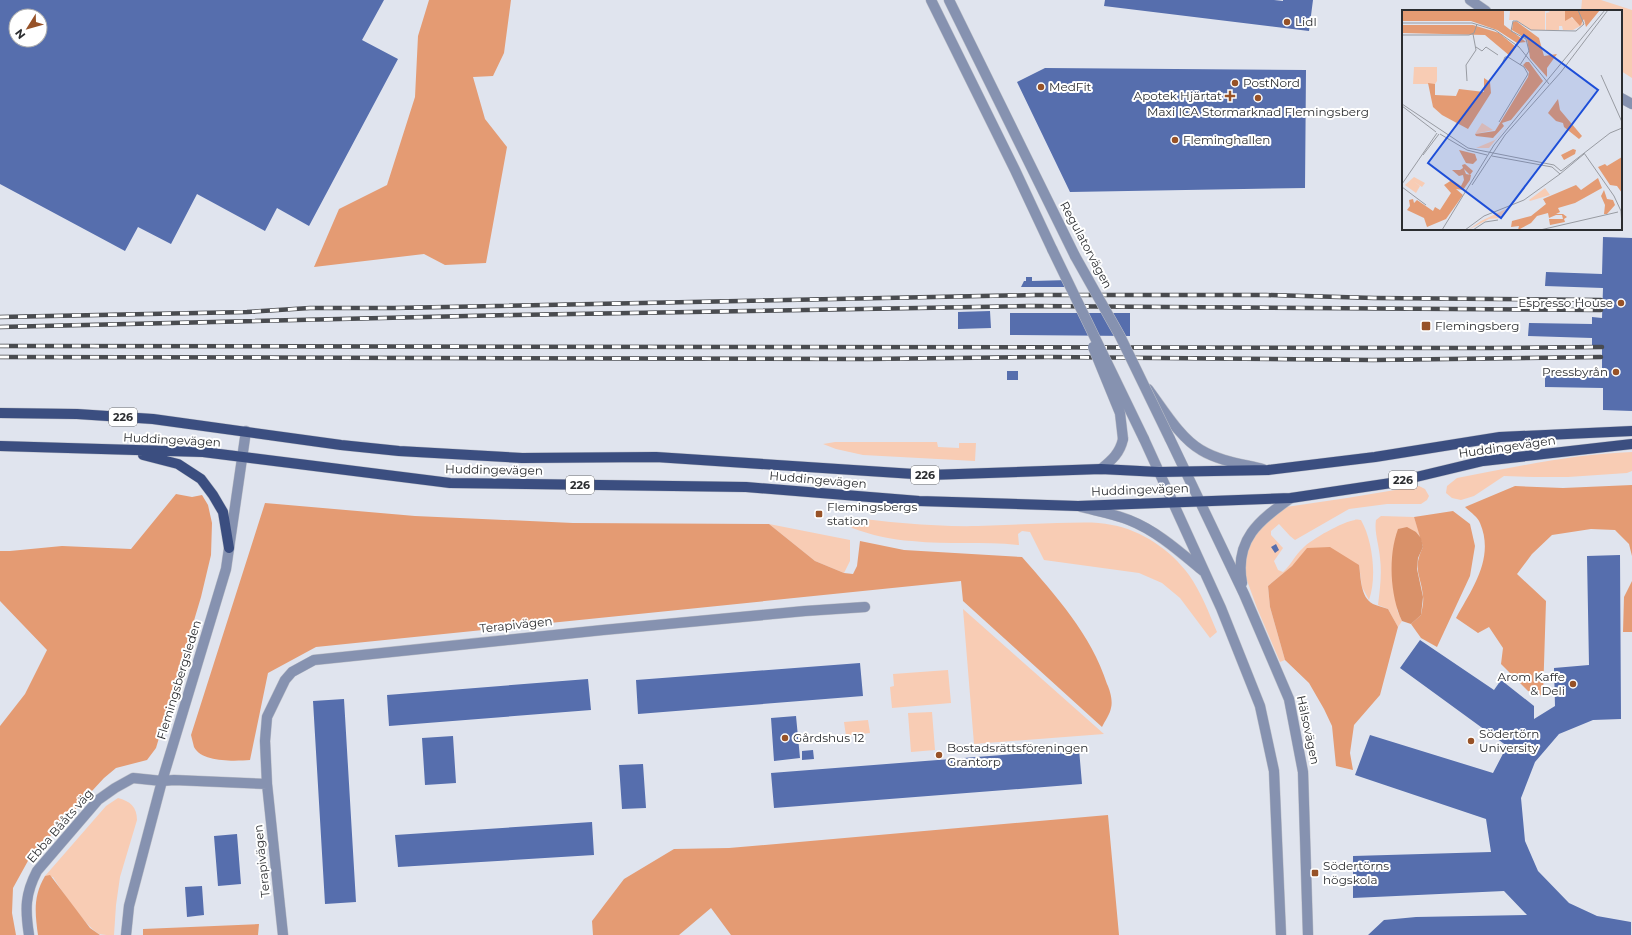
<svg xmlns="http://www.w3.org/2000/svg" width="1632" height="935" font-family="Montserrat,sans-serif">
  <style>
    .green { fill: #f8ccb4 }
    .forest { fill: #e49b73 }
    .water { fill: #d99169 }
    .building { fill: #566ead; fill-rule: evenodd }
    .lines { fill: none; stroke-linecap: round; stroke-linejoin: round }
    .minor-casing { stroke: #bcbfc8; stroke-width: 11 }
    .major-casing { stroke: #bcbfc8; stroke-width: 11 }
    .minor { stroke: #8692b0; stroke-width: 10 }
    .major { stroke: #3b4e80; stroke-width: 10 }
    .rail-casing { stroke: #494b4f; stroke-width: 4.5 }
    .rail { stroke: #fff; stroke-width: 3; stroke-dasharray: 9; stroke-linecap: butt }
    .minor-bridge-casing { stroke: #bcbfc8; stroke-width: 11; stroke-linecap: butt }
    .minor-bridge { stroke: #8692b0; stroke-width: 10 }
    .poi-dot { fill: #975227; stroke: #fff; stroke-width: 1.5 }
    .labels { text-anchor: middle; stroke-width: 4; stroke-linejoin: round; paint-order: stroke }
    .shield { fill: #fff; stroke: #6b6c6e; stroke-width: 1 }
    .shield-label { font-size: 11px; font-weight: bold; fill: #2b2d30 }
    .poi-label { font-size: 12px; fill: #2b2d30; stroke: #fff; text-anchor: start }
    .street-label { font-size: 12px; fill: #2b2d30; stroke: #fff }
    .inset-road { fill: none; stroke: #989ba2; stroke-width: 1 }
    .view { fill: #1d4ed8; fill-opacity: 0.15; stroke: #1d4ed8; stroke-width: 2 }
    .inset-edge { fill: none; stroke: #2b2d30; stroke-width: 2 }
  </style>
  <rect width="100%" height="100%" fill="#e0e4ee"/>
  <path class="green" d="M1582 0H1601L1632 10V78L1621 71V11H1581Z
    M835 442H937L938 447 959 448V443H976L975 461 863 455 836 449 823 444Z
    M1632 452V471L1627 473 1568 477H1534L1504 476 1474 496 1461 500 1452 498 1446 493 1447 486 1457 478C1515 467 1573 454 1632 452Z
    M1419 486 1425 489 1429 496 1427 500 1421 504H1387L1349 509 1295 540 1290 536 1279 524 1271 531V535L1283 548 1274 561 1278 570 1283 572C1291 565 1295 555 1303 548 1310 540 1344 521 1355 520 1355 519 1360 520 1361 520 1373 541 1377 578 1369 600L1362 587 1359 565 1307 549 1292 566 1268 586 1270 607 1285 660 1280 662 1257 608 1245 575 1244 560 1257 529 1286 507 1347 498Z
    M1381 516 1414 517 1421 538 1416 532 1397 610 1402 621 1398 627 1388 609 1378 605C1380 589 1382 574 1380 558 1379 545 1374 532 1376 520Z
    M845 517C889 522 934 527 978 526 1005 525 1031 524 1057 523 1075 523 1094 521 1112 525 1141 530 1171 550 1189 575 1201 592 1209 613 1217 632L1210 638 1180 598 1162 583 1139 573 1044 560 1030 532 1022 531 1018 534 1019 545C983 541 948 545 912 541 892 540 871 535 852 528Z
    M769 524 850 540V561L844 573 815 561Z
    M963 609 1104 734 974 744Z
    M948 670 951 703 892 708 890 687 894 686 893 674Z
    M932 712 935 750 911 752 908 713Z
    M868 720 870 733 846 736 844 722Z
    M118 798C130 801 137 807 137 820L120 877 116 905 114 935C110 935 103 935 99 934 86 927 61 890 53 877L45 876 106 806Z"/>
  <path class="forest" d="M429 0H511L504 53 493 76 473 77 485 119 507 147 486 263 445 265 424 254 314 267 339 209 387 185 415 97 418 36Z
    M1632 485V556L1629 544 1615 530 1591 529 1552 535 1532 554 1517 574 1546 601 1543 696 1528 691 1501 664 1503 648 1489 627 1478 633 1456 618C1472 589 1495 558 1480 523 1478 517 1470 512 1465 507L1515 486 1563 488Z
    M176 494 192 497 202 495 208 505 212 523 211 555 201 597 156 748 147 760 116 768 104 778 29 859 13 888 12 913 16 935H0V726L25 694 47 650 0 601V551H10L62 546 131 549Z
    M265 503 415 516 573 523 769 524 815 561 844 573 853 574 857 566 860 541 904 550 1022 557C1056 596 1091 634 1107 684 1110 690 1113 701 1111 708 1110 714 1105 721 1102 727L963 601 961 581 316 647 268 673 250 760C236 761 202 763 194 747 193 743 192 739 191 735Z
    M1453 511 1470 524 1475 546 1470 576 1437 647 1421 638 1411 624 1421 615C1422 609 1424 602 1423 596 1421 574 1412 570 1423 547L1414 517Z
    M1330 547 1359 565C1361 577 1360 597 1373 604 1377 606 1383 607 1388 609L1398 627 1380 695 1354 725 1350 753 1353 770 1336 766 1332 726 1324 709 1309 683 1285 660 1270 607 1268 586 1292 566 1307 548Z
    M1632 581V632H1623L1624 597Z
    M1108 815 1119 935H731L711 908 679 935H593L592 921 624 879 674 849 729 848Z
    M50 875 90 928 100 935H38C35 913 33 896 45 876Z
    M259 924 258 935H143V929Z"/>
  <path class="water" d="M1407 527 1416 532 1421 538 1423 547 1418 558 1417 569 1423 597 1421 615 1411 624 1402 621C1390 595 1388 556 1398 529Z"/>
  <path class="building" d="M0 0H384L362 40 398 59 309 226 277 208 265 231 197 194 171 244 138 227 125 251 0 184ZM16 16H40V40H16Z
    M1105 0H1274L1283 1V0H1313L1309 31 1104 6Z
    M1045 68 1306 70 1305 188 1070 192 1017 82Z
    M1603 237 1632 238V411L1603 410V388L1545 387V373L1602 375V345H1592V338L1528 336 1529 323 1592 324V317L1602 318 1603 288 1545 286 1546 272 1602 274Z
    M1026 277H1032V281L1069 280 1070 287H1021L1024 281H1026Z
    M990 311 991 328 958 329V312Z
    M1010 313H1130V336L1010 335Z
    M1007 371H1018V380H1007Z
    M1276 544 1279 550 1275 553 1271 547Z
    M1620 555 1621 719 1593 720 1559 734 1535 762 1521 798 1525 841 1538 871 1569 903 1597 916 1631 922V935H1368L1384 920 1416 917 1527 915 1504 891 1353 898V856L1491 852 1486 819 1355 775 1370 735 1493 773 1507 746 1400 668 1420 640 1494 690 1501 680 1534 706V719L1555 706 1554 668 1589 665 1587 556Z
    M860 663 863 696 638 714 636 680Z
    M588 679 591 710 389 726 387 695Z
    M344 699 356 902 325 904 313 701Z
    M796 716 800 758 774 761 771 718Z
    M453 736 456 783 425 785 422 738Z
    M1079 749 1082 784 774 808 771 773Z
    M813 750 814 759 802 760V751Z
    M643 764 646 808 622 809 619 765Z
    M592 822 594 855 398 867 395 835Z
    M237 834 241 884 218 886 214 836Z
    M202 886 204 915 187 917 185 887Z"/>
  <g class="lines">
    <g class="minor-casing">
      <path id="minor" d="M931 0 1015 170 1052 249
        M949 0 1075 256
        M1470 0 1486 11
        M1621 98 1632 104
        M1148 389C1163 409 1180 438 1201 450 1219 461 1243 464 1263 469
        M1144 439 1221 608 1260 706 1274 771 1281 935
        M1170 439 1244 594 1289 699 1303 772 1308 935
        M1101 469C1112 460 1120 453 1123 439
        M1081 507C1097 511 1114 514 1129 520 1157 531 1180 552 1203 571
        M1242 583C1234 540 1259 520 1291 498
        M29 935C25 909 25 894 37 871L98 800 115 788 133 778 162 781 174 780 267 784
        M126 935 129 906 162 781 226 569 246 431
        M283 935 267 784 265 741 267 717 285 680 292 672 314 660 603 630 805 611 865 607"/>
    </g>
    <g class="major-casing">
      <path id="major" d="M0 413 77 414 153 419 341 445 399 451 522 458 656 457 929 475 1101 469 1159 472 1268 470 1375 457 1500 437 1632 431
        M0 446 203 452 450 483 746 487 919 501 1078 506 1291 498 1391 483 1483 461 1632 444
        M143 455 178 464 201 479 213 495 223 512 229 548"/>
    </g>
    <use href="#minor" class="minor"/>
    <use href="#major" class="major"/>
    <g class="rail-casing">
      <path id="rail" d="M0 317 247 312 310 308H394L1035 295H1266L1374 298 1601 300
        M0 327 514 315 1029 306 1601 310
        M0 346 1489 348 1602 347
        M0 357 867 359 1048 357 1373 360 1601 357"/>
    </g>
    <use href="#rail" class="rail"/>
    <g class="minor-bridge-casing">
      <path id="minor-bridge" d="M1052 249 1144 439
        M1075 256 1120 336 1170 439
        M1093 347 1120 413 1123 439"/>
    </g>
    <use href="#minor-bridge" class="minor-bridge"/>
  </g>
  <g class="poi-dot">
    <circle cx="1287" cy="22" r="4"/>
    <circle cx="1235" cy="83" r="4"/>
    <circle cx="1041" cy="87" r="4"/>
    <path d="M1228 90h4v4h4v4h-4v4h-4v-4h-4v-4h4z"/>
    <circle cx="1258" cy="98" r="4"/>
    <circle cx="1175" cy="140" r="4"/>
    <circle cx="1621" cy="303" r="4"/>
    <rect x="1421" y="321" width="10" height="10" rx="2"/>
    <circle cx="1616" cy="372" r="4"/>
    <rect x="815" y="510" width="8" height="8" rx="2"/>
    <circle cx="1573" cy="684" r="4"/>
    <circle cx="785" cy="738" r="4"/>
    <circle cx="1471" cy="741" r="4"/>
    <circle cx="939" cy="755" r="4"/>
    <rect x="1311" y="869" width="8" height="8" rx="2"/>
  </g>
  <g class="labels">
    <g class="shield">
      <rect x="109" y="408" width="28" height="18" rx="3"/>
      <rect x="911" y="466" width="28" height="18" rx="3"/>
      <rect x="1389" y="471" width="28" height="18" rx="3"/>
      <rect x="566" y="476" width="28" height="18" rx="3"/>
    </g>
    <g class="shield-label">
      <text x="123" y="421">226</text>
      <text x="925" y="479">226</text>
      <text x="1403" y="484">226</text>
      <text x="580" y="489">226</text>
    </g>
    <g class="poi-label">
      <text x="1295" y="26">Lidl</text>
      <text x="1243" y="87">PostNord</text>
      <text x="1049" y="91">MedFit</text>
      <text x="1222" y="100" text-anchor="end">Apotek Hjärtat</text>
      <text x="1258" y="116" text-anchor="middle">Maxi ICA Stormarknad Flemingsberg</text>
      <text x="1183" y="144">Fleminghallen</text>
      <text x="1613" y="307" text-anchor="end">Espresso House</text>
      <text x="1435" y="330">Flemingsberg</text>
      <text x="1608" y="376" text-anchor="end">Pressbyrån</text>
      <text x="827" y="511">Flemingsbergs<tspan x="827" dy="14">station</tspan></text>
      <text x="1565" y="681" text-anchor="end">Arom Kaffe<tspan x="1565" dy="14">&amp; Deli</tspan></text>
      <text x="1479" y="738">Södertörn<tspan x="1479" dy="14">University</tspan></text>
      <text x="793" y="742">Gårdshus 12</text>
      <text x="947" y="752">Bostadsrättsföreningen<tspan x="947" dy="14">Grantorp</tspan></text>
      <text x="1323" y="870">Södertörns<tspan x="1323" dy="14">högskola</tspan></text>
    </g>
    <g class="street-label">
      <text transform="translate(1086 245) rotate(62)" y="4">Regulatorvägen</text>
      <text transform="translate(172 440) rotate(3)" y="4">Huddingevägen</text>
      <text transform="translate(1507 447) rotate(-8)" y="4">Huddingevägen</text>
      <text transform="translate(494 470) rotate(1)" y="4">Huddingevägen</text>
      <text transform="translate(818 480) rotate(5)" y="4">Huddingevägen</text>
      <text transform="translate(1140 490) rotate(-2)" y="4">Huddingevägen</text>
      <text transform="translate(516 625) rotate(-6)" y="4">Terapivägen</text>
      <text transform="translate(179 680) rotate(-73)" y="4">Flemingsbergsleden</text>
      <text transform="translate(1308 730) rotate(78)" y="4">Hälsovägen</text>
      <text transform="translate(60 826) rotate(-49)" y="4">Ebba Bååts väg</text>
      <text transform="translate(262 861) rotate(-96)" y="4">Terapivägen</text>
    </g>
  </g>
  <g transform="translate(1402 10)">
    <rect width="220" height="220" fill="#e0e4ee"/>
    <path d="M106 0H143V20H129L114 10H107L108 1ZM145 0H163L169 8 182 14 171 20H161L160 16H157V20H144V3L148 2ZM12 57H35V71L33 74H11ZM80 113 91 120 73 124ZM105 116 87 138H74L93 130ZM12 167 23 173 20 177 11 171 18 176 14 183 3 175ZM143 178 148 185 128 191 127 190ZM104 199 98 208 87 209 66 220 79 211Z" fill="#f8ccb4"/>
    <path d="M0 0H102V15L124 32 115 33 95 20 69 11H0ZM163 0H198L184 17 182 9 178 16 170 7 163 11ZM114 11 137 28 142 46 155 44 145 58V67L128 48 125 29 110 20 111 12ZM0 15H71L97 23 114 37 108 46 83 25 0 23ZM124 52H127L141 71 109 110 100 113 102 116 91 128 74 126 73 124 93 121 126 67 127 62 121 55ZM82 68 88 72 89 83 66 119 40 105 31 97 26 73 33 74V85L54 86 57 79 82 82ZM156 89 158 100 180 126 177 129 162 117 161 113 154 111 146 103ZM171 139 174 140 173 144 162 150 159 145ZM57 140 73 144 75 150 71 154 64 153ZM220 147V183L215 176 208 175 196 157 203 154 205 156ZM63 154 71 161 68 165 62 159 64 164 69 165 68 170 61 180 54 179 61 185 44 209 25 217 22 208 5 200 8 196 7 190 11 189 12 193 15 190 31 201 33 197 38 200 49 183 42 175 50 170 59 176 62 170 61 165 57 166 50 160H58L61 158 60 155ZM196 168 200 178 173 193 156 198 158 202 154 204H161L165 207 162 209 163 212 148 215 147 209H161L160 205H154L147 208 146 203 135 206 129 213 116 220 117 216 109 217 110 211 129 206 144 194 141 189 174 175 179 180ZM202 180 205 189 211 190 213 195 205 204H202L203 195 199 186Z" fill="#e49b73"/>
    <path class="inset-road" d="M0 13H70L93 20 117 37 147 74M0 25H67L72 23 75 14M74 37 80 41 84 37 96 45M118 55 127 41 124 29 109 21 111 11H115L129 20 174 21 182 14 176 0M199 65 220 112M65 71 64 55 74 40 71 24M0 94 66 138 152 155 159 161 208 123 220 118M0 96 34 122M97 112 126 64 122 57 106 47H103L100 54M38 124 65 140 85 145M182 143 212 186 219 201 220 216M21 145 37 124M90 146 150 157 158 164 182 144M0 174 35 123M70 175 103 125 159 62 206 0M0 177 24 195M40 220 92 135 203 0M63 220 82 206 122 190 158 164M71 220 83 212 96 210M138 220 216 202"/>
    <path class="view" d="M122 25 196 80 99 208 26 153Z"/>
    <rect width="220" height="220" class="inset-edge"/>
  </g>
  <g transform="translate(28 28) rotate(233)"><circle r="19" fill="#ffffff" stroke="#aaabac"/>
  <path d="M0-3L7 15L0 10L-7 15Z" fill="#975227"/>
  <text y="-6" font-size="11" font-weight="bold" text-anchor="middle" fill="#2b2d30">N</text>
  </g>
</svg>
